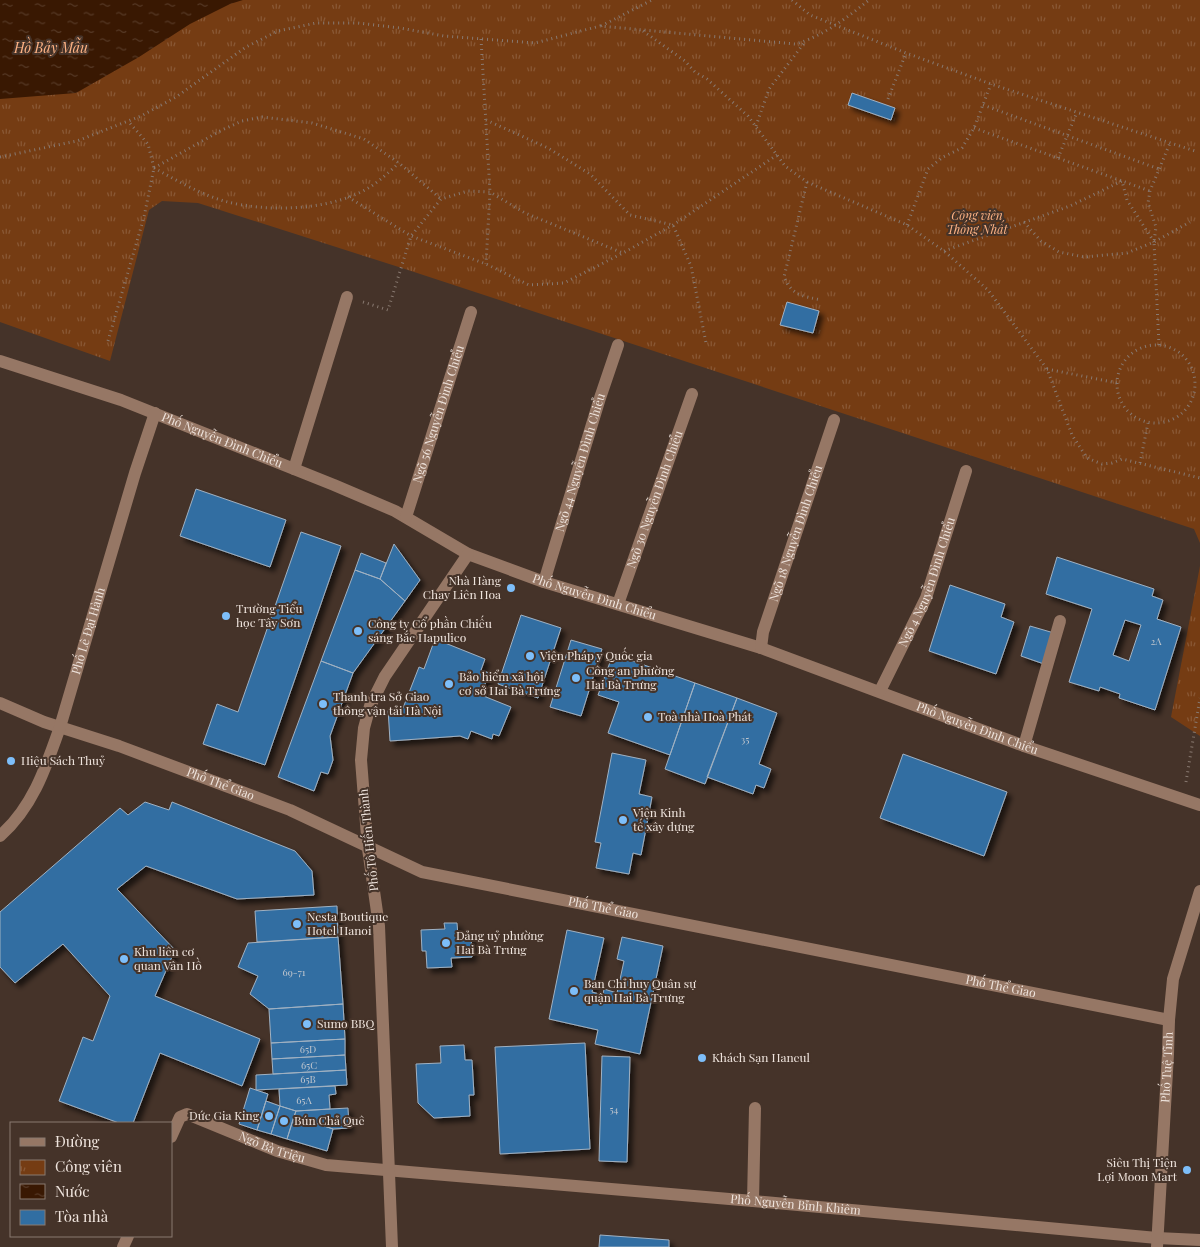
<svg xmlns="http://www.w3.org/2000/svg" width="1200" height="1247" font-family="'Playfair Display',serif">
  <style>
    .park { fill: url(#park-tufts) }
    .water { fill: url(#water-ripples) }
    .building { fill: #316ea2; stroke: #a0b1c2; fill-rule: evenodd; filter: url(#shadow) }
    .lines { fill: none; stroke-linecap: round; stroke-linejoin: round }
    .path { stroke: #887970; stroke-width: 3; stroke-dasharray: 1 4; stroke-linecap: butt }
    .minor { stroke: #967765; stroke-width: 12 }
    .poi-dot { fill: #7dbef9; stroke: #453329; stroke-width: 2 }
    .labels { text-anchor: middle; stroke-width: 4; stroke-linejoin: round; paint-order: stroke }
    .number-label { font-size: 10px; fill: #c0c6ce }
    .park-label { font-size: 12px; font-style: italic; fill: #fdb284; stroke: #453329 }
    .street-label { font-size: 12px; fill: #efe4dd; stroke: #453329 }
    .poi-label { font-size: 12px; fill: #efe4dd; stroke: #453329; text-anchor: start }
    .water-label { font-size: 14px; font-style: italic; fill: #feb284; stroke: #453329 }
  </style>
  <defs>
    <pattern id="park-tufts" width="24" height="20" patternUnits="userSpaceOnUse" patternTransform="scale(1.25)"><rect width="24" height="20" fill="#753c13"/><path d="M3 7l-1-3M5 7V3M7 7l1-3M15 17l-1-3M17 17v-4M19 17l1-3" fill="none" stroke="#895835"/></pattern>
    <pattern id="water-ripples" width="26" height="14" patternUnits="userSpaceOnUse" patternTransform="scale(1.25)"><rect width="26" height="14" fill="#391802"/><path d="M2 4q2-2 4 0t4 0M15 11q2-2 4 0t4 0" fill="none" stroke="#563926"/></pattern>
    <filter id="shadow"><feDropShadow dx="4.5" dy="4.5" stdDeviation="2.5" flood-color="#0009"/></filter>
  </defs>
  <rect width="100%" height="100%" fill="#453329"/>
  <path class="park" d="M0 0H1200V543L1194 529 405 269 198 203 162 201 149 210 110 361 0 322Z
    M1200 566V736L1171 717Z"/>
  <path class="water" d="M0 0H243L230 4 190 24 139 57 76 93 0 99Z"/>
  <path class="building" d="M852 93 895 108 891 120 848 105Z
    M787 302 819 311 813 333 780 325Z
    M196 489 286 520 270 567 180 536Z
    M301 532 341 546 265 765 203 744 217 704 238 712Z
    M394 544 420 580 405 601 380 579Z
    M361 553 386 563 380 579 355 570Z
    M1057 557 1154 589 1152 596 1163 600 1157 619 1181 627 1155 710 1119 698 1120 694 1100 687 1099 691 1069 682 1092 609 1046 594ZM1125 620 1141 625 1129 661 1113 655Z
    M355 570 380 579 405 601 353 673 321 661Z
    M950 585 1005 604 1001 617 1014 622 996 674 929 651Z
    M521 615 561 628 538 698 498 684Z
    M1030 626 1054 633 1044 664 1021 656Z
    M435 639 485 659 481 670 489 673 481 695 511 707 499 736 493 734 492 739 471 731 468 739 460 736 390 741 388 709 403 708 419 667 424 669Z
    M571 640 602 649 581 716 550 707Z
    M613 654 695 683 670 755 608 733 619 702 598 695Z
    M321 661 353 673 330 736 333 760 328 774 321 772 314 791 278 777Z
    M695 683 737 698 705 784 665 769Z
    M737 698 777 713 759 764 771 769 764 788 756 785 753 794 707 777Z
    M612 753 646 760 639 794 652 797 641 855 633 853 629 874 596 868 601 843 595 842Z
    M903 754 1007 792 984 856 880 818Z
    M145 802 169 810 172 802 295 851 312 871 314 895 237 899 146 866 117 889 175 950 155 996 260 1039 242 1086 160 1053 133 1123H119L59 1101 83 1037 93 1041 110 996 63 944 15 983 0 967V912L120 808 128 815Z
    M337 906 338 937 257 942 255 911Z
    M444 923H457L458 936 471 935 472 957 451 958 452 967 427 968 426 951H422L421 930 445 929Z
    M567 930 604 938 592 992 603 995 604 989 617 993 624 961 617 959 622 937 663 946 640 1054 595 1044 598 1030 549 1019Z
    M338 937 343 1004 269 1009 250 994 258 976 238 967 248 943Z
    M343 1004 345 1039 271 1043 269 1009Z
    M345 1039V1055L272 1059 271 1043Z
    M585 1043 590 1149 500 1154 495 1047Z
    M464 1045 465 1060H472L474 1095H469L470 1116 434 1118 418 1103 416 1064 441 1063 440 1046Z
    M345 1055 346 1070 273 1074 272 1059Z
    M602 1056 630 1057 627 1162 599 1161Z
    M346 1070 347 1085 256 1090V1075Z
    M335 1086 336 1094 329 1095 330 1109 296 1111 280 1106 279 1089Z
    M250 1088 268 1094 257 1130 239 1124Z
    M266 1101 280 1106 271 1134 257 1130Z
    M280 1106 296 1111 287 1139 271 1134Z
    M348 1108 349 1128 333 1129 294 1116 296 1111Z
    M294 1116 333 1129 327 1151 287 1139Z
    M600 1235 669 1240V1247H599Z"/>
  <g class="lines">
    <path class="path" d="M792 0 810 15 906 53 991 84 1198 152
      M601 26 652 0
      M643 31 685 61 695 72 707 79 748 116 785 166 807 182 907 225 944 251 988 290 1047 369 1072 435 1087 458 1102 464 1112 463 1122 459 1200 478
      M481 39 490 192 486 264
      M888 99 906 53
      M983 105 1159 169
      M486 120 548 148 590 174 630 215 673 225 691 266 706 343
      M756 126 769 89 805 42
      M974 128 1150 191
      M0 157 77 141 141 116 176 97 246 47 278 31 316 23H358L400 28 444 36 535 43 600 26 795 44C822 37 848 17 869 0
      M1058 158 1077 112
      M154 168 222 130 242 121 262 117 312 123 364 139 399 163 441 199
      M154 168C176 180 200 194 224 201 267 213 335 211 373 185 382 179 391 170 399 163
      M807 182 784 277C792 296 803 296 821 300
      M348 197 411 236 486 264 529 285 564 283 623 253 673 225 777 155
      M1024 222 1041 241 1059 252 1084 257 1127 253 1154 242 1190 222
      M907 225 928 169 943 157 962 148 974 128 991 84
      M944 251 1070 206 1122 181 1127 200 1154 242
      M363 302 388 310 411 236 441 199 468 191 490 192 525 213 623 253
      M108 341 144 217 154 168 148 144 128 121
      M1117 384a39 39 0 1 1 78 0a39 39 0 1 1-78 0Z
      M1159 345 1154 242 1156 227 1148 203 1150 191 1170 143
      M1047 369 1117 383
      M1140 463 1148 423
      M1186 782 1200 698"/>
    <g class="minor">
      <path id="s1" d="M0 361 121 400 334 485 395 511 468 554 544 582 761 648 1024 746 1200 805"/>
      <path d="M294 469 347 297"/>
      <path id="s2" d="M406 517 471 312"/>
      <path id="s3" d="M544 582 600 398 618 345"/>
      <path id="s4" d="M618 604 692 394"/>
      <path id="s5" d="M761 648 763 632 834 420"/>
      <path id="s6" d="M880 691 926 598 966 471"/>
      <path id="s7" d="M0 703 44 722 119 746 290 810 422 872 1169 1020"/>
      <path d="M1024 746 1060 621"/>
      <path id="s8" d="M0 836C33 807 46 767 60 727L135 473 155 413"/>
      <path id="s9" d="M171 1137 180 1117 187 1114 277 1151 326 1165 753 1201 1157 1238 1200 1240"/>
      <path d="M753 1201 755 1108"/>
      <path d="M123 1247 128 1236"/>
      <path d="M392 1247 379 926 368 849 361 760 364 728 370 706 385 676 468 554"/>
      <path id="s10" d="M1157 1247 1168 1054 1169 1020 1173 979 1200 891"/>
    </g>
  </g>
  <g class="poi-dot">
    <circle cx="511" cy="588" r="5"/>
    <circle cx="226" cy="616" r="5"/>
    <circle cx="358" cy="631" r="5"/>
    <circle cx="530" cy="656" r="5"/>
    <circle cx="576" cy="678" r="5"/>
    <circle cx="449" cy="684" r="5"/>
    <circle cx="323" cy="704" r="5"/>
    <circle cx="648" cy="717" r="5"/>
    <circle cx="11" cy="761" r="5"/>
    <circle cx="623" cy="820" r="5"/>
    <circle cx="297" cy="924" r="5"/>
    <circle cx="446" cy="943" r="5"/>
    <circle cx="124" cy="959" r="5"/>
    <circle cx="574" cy="991" r="5"/>
    <circle cx="307" cy="1024" r="5"/>
    <circle cx="702" cy="1058" r="5"/>
    <circle cx="269" cy="1116" r="5"/>
    <circle cx="284" cy="1121" r="5"/>
    <circle cx="1187" cy="1170" r="5"/>
  </g>
  <g class="labels">
    <g class="number-label">
      <text x="1156" y="645">2A</text>
      <text x="745" y="743">35</text>
      <text x="294" y="976">69-71</text>
      <text x="308" y="1053">65D</text>
      <text x="309" y="1069">65C</text>
      <text x="308" y="1083">65B</text>
      <text x="304" y="1104">65A</text>
      <text x="614" y="1113">54</text>
    </g>
    <g class="park-label">
      <text x="977" y="220">Công viên<tspan x="977" dy="14">Thống Nhất</tspan></text>
    </g>
    <g class="street-label">
      <text dy="4" stroke="none"><textPath href="#s2" startOffset="108">Ngõ 56 Nguyễn Đình Chiểu</textPath></text>
      <text dy="4" stroke="none"><textPath href="#s1" startOffset="236">Phố Nguyễn Đình Chiểu</textPath></text>
      <text dy="4" stroke="none"><textPath href="#s3" startOffset="125">Ngõ 44 Nguyễn Đình Chiểu</textPath></text>
      <text dy="4" stroke="none"><textPath href="#s4" startOffset="111">Ngõ 30 Nguyễn Đình Chiểu</textPath></text>
      <text dy="4" stroke="none"><textPath href="#s5" startOffset="120">Ngõ 18 Nguyễn Đình Chiểu</textPath></text>
      <text dy="4" stroke="none"><textPath href="#s6" startOffset="119">Ngõ 4 Nguyễn Đình Chiểu</textPath></text>
      <text dy="4" stroke="none"><textPath href="#s1" startOffset="641">Phố Nguyễn Đình Chiểu</textPath></text>
      <text dy="4" stroke="none"><textPath href="#s8" startOffset="226">Phố Lê Đại Hành</textPath></text>
      <text dy="4" stroke="none"><textPath href="#s1" startOffset="1046">Phố Nguyễn Đình Chiểu</textPath></text>
      <text dy="4" stroke="none"><textPath href="#s7" startOffset="235">Phố Thể Giao</textPath></text>
      <text transform="translate(369 840) rotate(-96)" y="4">Phố Tô Hiến Thành</text>
      <text dy="4" stroke="none"><textPath href="#s7" startOffset="640">Phố Thể Giao</textPath></text>
      <text dy="4" stroke="none"><textPath href="#s7" startOffset="1045">Phố Thể Giao</textPath></text>
      <text dy="4" stroke="none"><textPath href="#s10" startOffset="180">Phố Tuệ Tĩnh</textPath></text>
      <text dy="4" stroke="none"><textPath href="#s9" startOffset="121">Ngõ Bà Triệu</textPath></text>
      <text dy="4" stroke="none"><textPath href="#s9" startOffset="649">Phố Nguyễn Bỉnh Khiêm</textPath></text>
    </g>
    <g class="poi-label">
      <text x="501" y="585" text-anchor="end">Nhà Hàng<tspan x="501" dy="14">Chay Liên Hoa</tspan></text>
      <text x="236" y="613">Trường Tiểu<tspan x="236" dy="14">học Tây Sơn</tspan></text>
      <text x="368" y="628">Công ty Cổ phần Chiếu<tspan x="368" dy="14">sáng Bắc Hapulico</tspan></text>
      <text x="540" y="660">Viện Pháp y Quốc gia</text>
      <text x="586" y="675">Công an phường<tspan x="586" dy="14">Hai Bà Trưng</tspan></text>
      <text x="459" y="681">Bảo hiểm xã hội<tspan x="459" dy="14">cơ sở Hai Bà Trưng</tspan></text>
      <text x="333" y="701">Thanh tra Sở Giao<tspan x="333" dy="14">thông vận tải Hà Nội</tspan></text>
      <text x="658" y="721">Toà nhà Hoà Phát</text>
      <text x="21" y="765">Hiệu Sách Thuỷ</text>
      <text x="633" y="817">Viện Kinh<tspan x="633" dy="14">tế xây dựng</tspan></text>
      <text x="307" y="921">Nesta Boutique<tspan x="307" dy="14">Hotel Hanoi</tspan></text>
      <text x="456" y="940">Đảng uỷ phường<tspan x="456" dy="14">Hai Bà Trưng</tspan></text>
      <text x="134" y="956">Khu liên cơ<tspan x="134" dy="14">quan Vân Hồ</tspan></text>
      <text x="584" y="988">Ban Chỉ huy Quân sự<tspan x="584" dy="14">quận Hai Bà Trưng</tspan></text>
      <text x="317" y="1028">Sumo BBQ</text>
      <text x="712" y="1062">Khách Sạn Haneul</text>
      <text x="259" y="1120" text-anchor="end">Đức Gia King</text>
      <text x="294" y="1125">Bún Chả Quê</text>
      <text x="1177" y="1167" text-anchor="end">Siêu Thị Tiện<tspan x="1177" dy="14">Lợi Moon Mart</tspan></text>
    </g>
    <g class="water-label">
      <text x="51" y="53">Hồ Bảy Mẫu</text>
    </g>
  </g>
  <rect x="10" y="1122" width="162" height="115" fill="#453329" stroke="#897a71"/>
  <rect x="20" y="1138" width="25" height="8" fill="#967765" stroke="#897a71"/>
  <text x="55" y="1147" font-size="15" fill="#efe4dd">Đường</text>
  <rect x="20" y="1160" width="25" height="15" fill="url(#park-tufts)" stroke="#897a71"/>
  <text x="55" y="1172" font-size="15" fill="#efe4dd">Công viên</text>
  <rect x="20" y="1184" width="25" height="15" fill="url(#water-ripples)" stroke="#897a71"/>
  <text x="55" y="1197" font-size="15" fill="#efe4dd">Nước</text>
  <rect x="20" y="1210" width="25" height="15" fill="#316ea2" stroke="#897a71"/>
  <text x="55" y="1222" font-size="15" fill="#efe4dd">Tòa nhà</text>
</svg>
